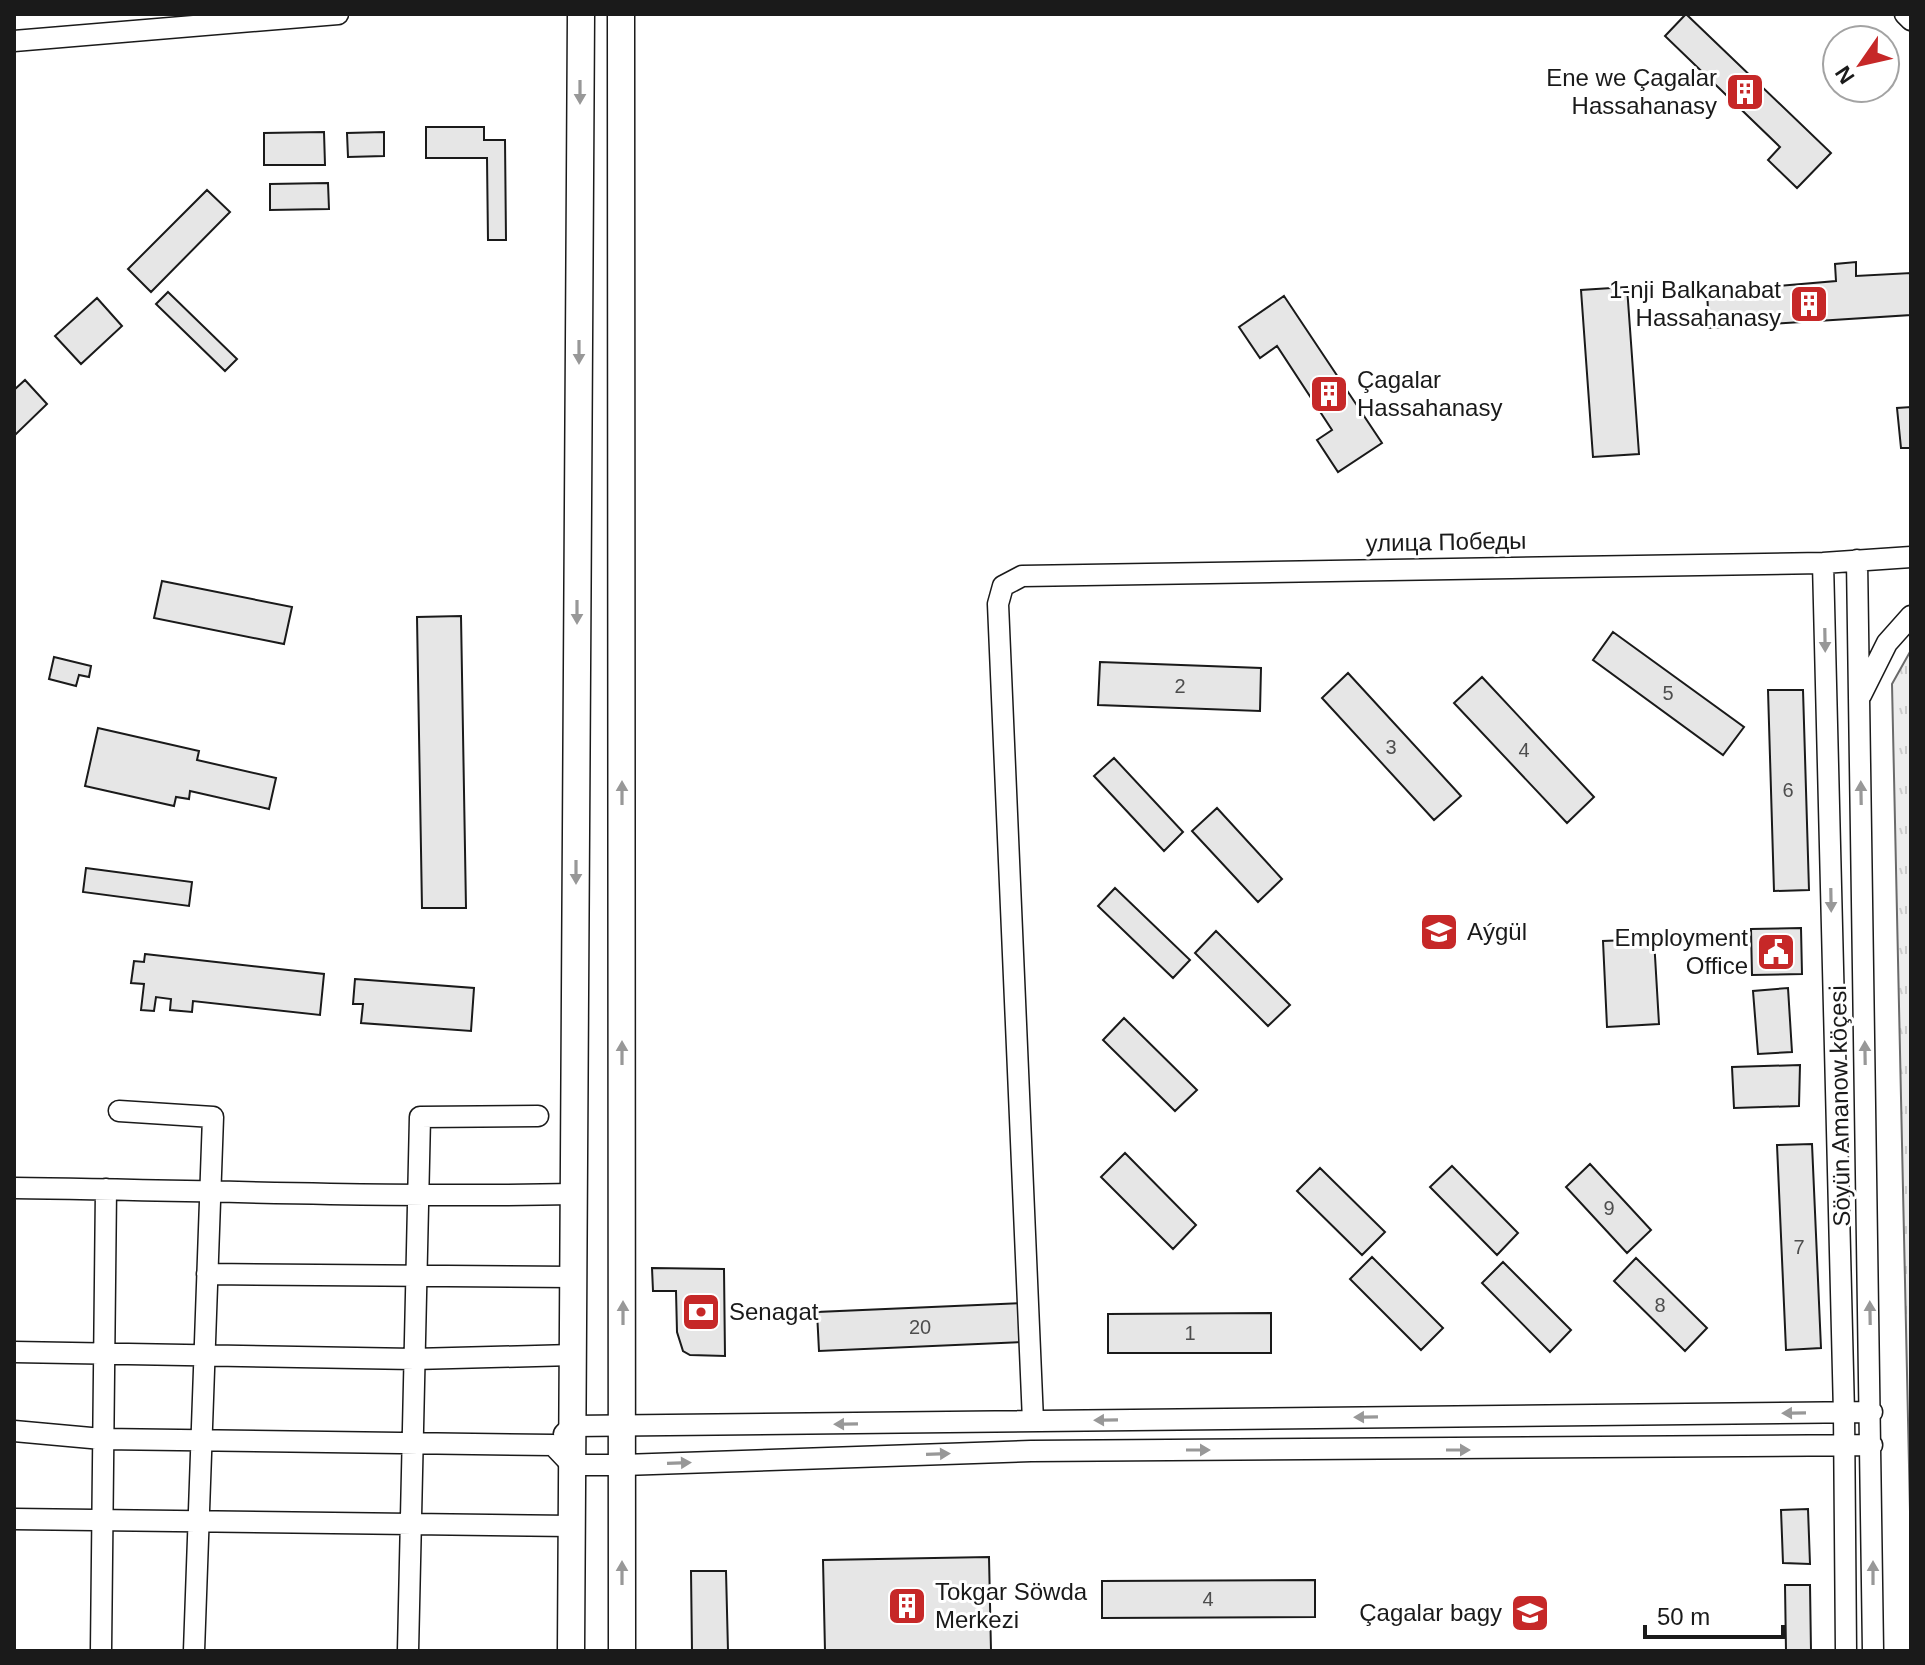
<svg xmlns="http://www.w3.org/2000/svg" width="1925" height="1665" font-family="Arial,sans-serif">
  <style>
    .grass { fill: url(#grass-tufts); stroke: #6a6a6a; stroke-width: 2 }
    .building { fill: #e6e6e6; stroke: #1a1a1a; stroke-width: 2 }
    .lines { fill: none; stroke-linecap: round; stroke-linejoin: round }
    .minor-casing { stroke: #1a1a1a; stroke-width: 23 }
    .major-casing { stroke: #1a1a1a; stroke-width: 29 }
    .minor { stroke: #fff; stroke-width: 20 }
    .major { stroke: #fff; stroke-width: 26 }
    .oneway { fill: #989898 }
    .labels { text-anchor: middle; stroke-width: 6; stroke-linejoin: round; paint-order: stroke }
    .number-label { font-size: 20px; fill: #4d4d4d }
    .poi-label { font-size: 24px; fill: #1a1a1a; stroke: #fff; text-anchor: end }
    .street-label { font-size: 24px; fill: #1a1a1a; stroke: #fff }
  </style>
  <defs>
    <pattern id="grass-tufts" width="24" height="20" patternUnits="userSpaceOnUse" patternTransform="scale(2)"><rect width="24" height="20" fill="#ededed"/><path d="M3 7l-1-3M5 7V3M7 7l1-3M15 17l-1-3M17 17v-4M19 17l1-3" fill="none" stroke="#cbcbcb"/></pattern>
  </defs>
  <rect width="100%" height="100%" fill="#fff"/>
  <path class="grass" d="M1911 650V1557L1892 684Z"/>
  <path class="building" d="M1686 14 1831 153 1797 188 1768 160 1780 147 1665 36Z
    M426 127H484V140H505L506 240H488L487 158H426Z
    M324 132 325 165H264V133Z
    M384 132V156L348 157 347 133Z
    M328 183 329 209 270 210V184Z
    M207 190 230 212 151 292 128 269Z
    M1856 262V276L1911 273V315L1709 328 1707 292 1836 281 1835 264Z
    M1627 287 1639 454 1593 457 1581 290Z
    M168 292 237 359 225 371 156 304Z
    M1284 296 1382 443 1338 472 1317 440 1332 430 1277 346 1260 358 1239 327Z
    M97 298 122 326 81 364 55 336Z
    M25 380 47 404 14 436V390Z
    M1911 407V448H1901L1897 408Z
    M162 581 292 607 284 644 154 618Z
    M461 616 466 908H422L417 617Z
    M1613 632 1744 727 1723 755 1593 660Z
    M54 657 91 666 89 677 79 675 76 686 49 679Z
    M1100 662 1261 668 1260 711 1098 705Z
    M1348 673 1461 796 1434 820 1322 698Z
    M1482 677 1594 797 1567 823 1454 703Z
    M1768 690H1803L1809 890 1774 891Z
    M98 728 199 751 197 760 276 778 269 809 190 791 189 799 176 797 174 806 85 786Z
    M1114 758 1183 832 1164 851 1094 776Z
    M1217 808 1282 879 1258 902 1192 831Z
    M86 868 192 882 189 906 83 892Z
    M1115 888 1190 960 1173 978 1098 906Z
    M1801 928 1802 974 1752 975 1751 929Z
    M1216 931 1290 1005 1268 1026 1195 953Z
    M1654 939 1659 1024 1607 1027 1603 941Z
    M145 954 324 974 320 1015 193 1001 192 1012 170 1010 171 999 156 997 154 1011 141 1010 144 984 131 983 134 961 144 962Z
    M355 979 474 988 471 1031 361 1023 363 1004H353Z
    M1788 988 1792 1052 1758 1054 1753 991Z
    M1124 1018 1197 1090 1175 1111 1103 1040Z
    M1800 1065 1799 1106 1734 1108 1732 1067Z
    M1812 1144 1821 1348 1786 1350 1777 1145Z
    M1125 1153 1196 1225 1173 1249 1101 1177Z
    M1590 1164 1651 1230 1627 1253 1566 1187Z
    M1452 1166 1518 1233 1497 1255 1430 1187Z
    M1320 1168 1385 1232 1362 1255 1297 1191Z
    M1372 1257 1443 1328 1421 1350 1350 1279Z
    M1636 1258 1707 1328 1685 1351 1614 1281Z
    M1503 1262 1571 1330 1550 1352 1482 1283Z
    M652 1268 724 1269 725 1356 690 1355 683 1351 677 1332 676 1291H653Z
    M1022 1303 1024 1342 819 1351 817 1312Z
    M1271 1313V1353H1108V1314Z
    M1808 1509 1810 1564 1783 1563 1781 1510Z
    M989 1557 991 1651H825L823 1560Z
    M691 1571H726L728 1651H692Z
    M1315 1580V1617L1102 1618V1581Z
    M1785 1585H1810L1811 1651H1786Z"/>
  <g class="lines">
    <g class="minor-casing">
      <path id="minor" d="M1905 14 1911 20
        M14 41 338 14
        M1857 560 1873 1651
        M1823 563 1844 1413 1846 1651
        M1861 695 1887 643 1911 616
        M119 1111 213 1117 194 1651
        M14 1188C201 1190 387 1198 574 1194
        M207 1274 574 1277
        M14 1352 414 1359 573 1355
        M1033 1421 998 604 1003 586 1022 576 1823 563 1911 557
        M14 1431 102 1439 553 1445 572 1465H623L1031 1451 1872 1445
        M564 1434 572 1426 1872 1412
        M14 1519 572 1526
        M101 1651 106 1189
        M408 1651 420 1117 538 1116"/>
    </g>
    <g class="major-casing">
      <path id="major" d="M621 14 622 1651
        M571 1651 581 14"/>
    </g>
    <use href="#minor" class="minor"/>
    <use href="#major" class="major"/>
  </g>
  <defs><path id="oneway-solid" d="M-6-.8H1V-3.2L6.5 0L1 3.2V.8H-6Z" transform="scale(2)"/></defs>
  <g class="oneway">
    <use href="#oneway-solid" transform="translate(580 92) rotate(90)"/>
    <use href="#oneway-solid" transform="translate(579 352) rotate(90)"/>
    <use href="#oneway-solid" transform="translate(577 612) rotate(90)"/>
    <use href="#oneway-solid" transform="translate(1825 640) rotate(89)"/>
    <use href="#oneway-solid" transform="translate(622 793) rotate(-90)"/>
    <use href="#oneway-solid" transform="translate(1861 793) rotate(-91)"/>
    <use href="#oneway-solid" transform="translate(576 872) rotate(90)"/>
    <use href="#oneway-solid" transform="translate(1831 900) rotate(89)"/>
    <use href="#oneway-solid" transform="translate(622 1053) rotate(-90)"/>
    <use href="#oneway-solid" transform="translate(1865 1053) rotate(-91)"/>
    <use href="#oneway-solid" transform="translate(623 1313) rotate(-90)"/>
    <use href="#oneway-solid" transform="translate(1870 1313) rotate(-91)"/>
    <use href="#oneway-solid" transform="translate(1794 1413) rotate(179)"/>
    <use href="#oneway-solid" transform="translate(1366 1417) rotate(179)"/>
    <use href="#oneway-solid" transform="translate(1106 1420) rotate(179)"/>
    <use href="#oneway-solid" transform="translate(846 1424) rotate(179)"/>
    <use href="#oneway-solid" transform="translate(1198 1450)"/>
    <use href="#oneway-solid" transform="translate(1458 1450)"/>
    <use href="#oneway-solid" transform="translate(938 1454) rotate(-2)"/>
    <use href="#oneway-solid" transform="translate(679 1463) rotate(-2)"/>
    <use href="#oneway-solid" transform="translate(622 1573) rotate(-90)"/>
    <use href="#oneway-solid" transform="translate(1873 1573) rotate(-90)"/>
  </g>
  <defs>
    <g id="building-square" transform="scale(2)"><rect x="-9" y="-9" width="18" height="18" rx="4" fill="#c62828" stroke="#fff"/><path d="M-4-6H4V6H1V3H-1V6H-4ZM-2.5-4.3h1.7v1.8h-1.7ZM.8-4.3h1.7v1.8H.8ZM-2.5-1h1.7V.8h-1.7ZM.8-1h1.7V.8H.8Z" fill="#fff"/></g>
    <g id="school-square" transform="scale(2)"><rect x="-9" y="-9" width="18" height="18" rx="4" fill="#c62828" stroke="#fff"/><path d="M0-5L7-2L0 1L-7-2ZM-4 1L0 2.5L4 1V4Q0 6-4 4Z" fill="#fff"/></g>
    <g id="civic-square" transform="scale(2)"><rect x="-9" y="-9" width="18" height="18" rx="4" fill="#c62828" stroke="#fff"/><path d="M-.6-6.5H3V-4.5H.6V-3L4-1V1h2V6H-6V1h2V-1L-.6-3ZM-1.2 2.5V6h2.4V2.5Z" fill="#fff"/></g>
    <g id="bank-square" transform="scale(2)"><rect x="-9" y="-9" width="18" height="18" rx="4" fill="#c62828" stroke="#fff"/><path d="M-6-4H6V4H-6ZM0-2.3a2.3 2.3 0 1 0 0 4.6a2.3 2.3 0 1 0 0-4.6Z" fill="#fff"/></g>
  </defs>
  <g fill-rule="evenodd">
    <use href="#building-square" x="1745" y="92"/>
    <use href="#building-square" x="1809" y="304"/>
    <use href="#building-square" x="1329" y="394"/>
    <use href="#school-square" x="1439" y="932"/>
    <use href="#civic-square" x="1776" y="952"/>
    <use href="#bank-square" x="701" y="1312"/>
    <use href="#building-square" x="907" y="1606"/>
    <use href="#school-square" x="1530" y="1613"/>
  </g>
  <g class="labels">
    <g class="number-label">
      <text x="1180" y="693">2</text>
      <text x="1668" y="700">5</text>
      <text x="1391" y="754">3</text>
      <text x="1524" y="757">4</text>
      <text x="1788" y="797">6</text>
      <text x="1609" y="1215">9</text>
      <text x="1799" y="1254">7</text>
      <text x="1660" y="1312">8</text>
      <text x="920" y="1334">20</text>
      <text x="1190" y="1340">1</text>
      <text x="1208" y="1606">4</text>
    </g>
    <g class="poi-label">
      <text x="1717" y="86">Ene we Çagalar<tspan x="1717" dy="28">Hassahanasy</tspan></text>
      <text x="1781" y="298">1-nji Balkanabat<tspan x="1781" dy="28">Hassahanasy</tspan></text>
      <text x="1357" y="388" text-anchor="start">Çagalar<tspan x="1357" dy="28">Hassahanasy</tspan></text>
      <text x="1467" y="940" text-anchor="start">Aýgül</text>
      <text x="1748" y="946">Employment<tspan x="1748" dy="28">Office</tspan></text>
      <text x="729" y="1320" text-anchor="start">Senagat</text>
      <text x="935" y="1600" text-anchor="start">Tokgar Söwda<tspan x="935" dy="28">Merkezi</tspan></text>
      <text x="1502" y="1621">Çagalar bagy</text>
    </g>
    <g class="street-label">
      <text transform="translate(1446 542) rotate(-1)" y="8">улица Победы</text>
      <text transform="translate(1840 1106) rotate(-91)" y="8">Söyün Amanow köçesi</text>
    </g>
  </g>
  <rect width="1925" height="1665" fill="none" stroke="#1a1a1a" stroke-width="32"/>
  <g transform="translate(1861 64) rotate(236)"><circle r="38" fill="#ffffff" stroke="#a3a3a3" stroke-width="2"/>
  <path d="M0-6L14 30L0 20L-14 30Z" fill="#c62828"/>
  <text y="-12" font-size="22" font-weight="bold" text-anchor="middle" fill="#1a1a1a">N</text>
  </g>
  <path d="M1645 1625v12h138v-12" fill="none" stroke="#1a1a1a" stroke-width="4"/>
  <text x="1657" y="1625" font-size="24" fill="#1a1a1a" stroke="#ffffff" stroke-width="6" paint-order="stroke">50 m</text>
</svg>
